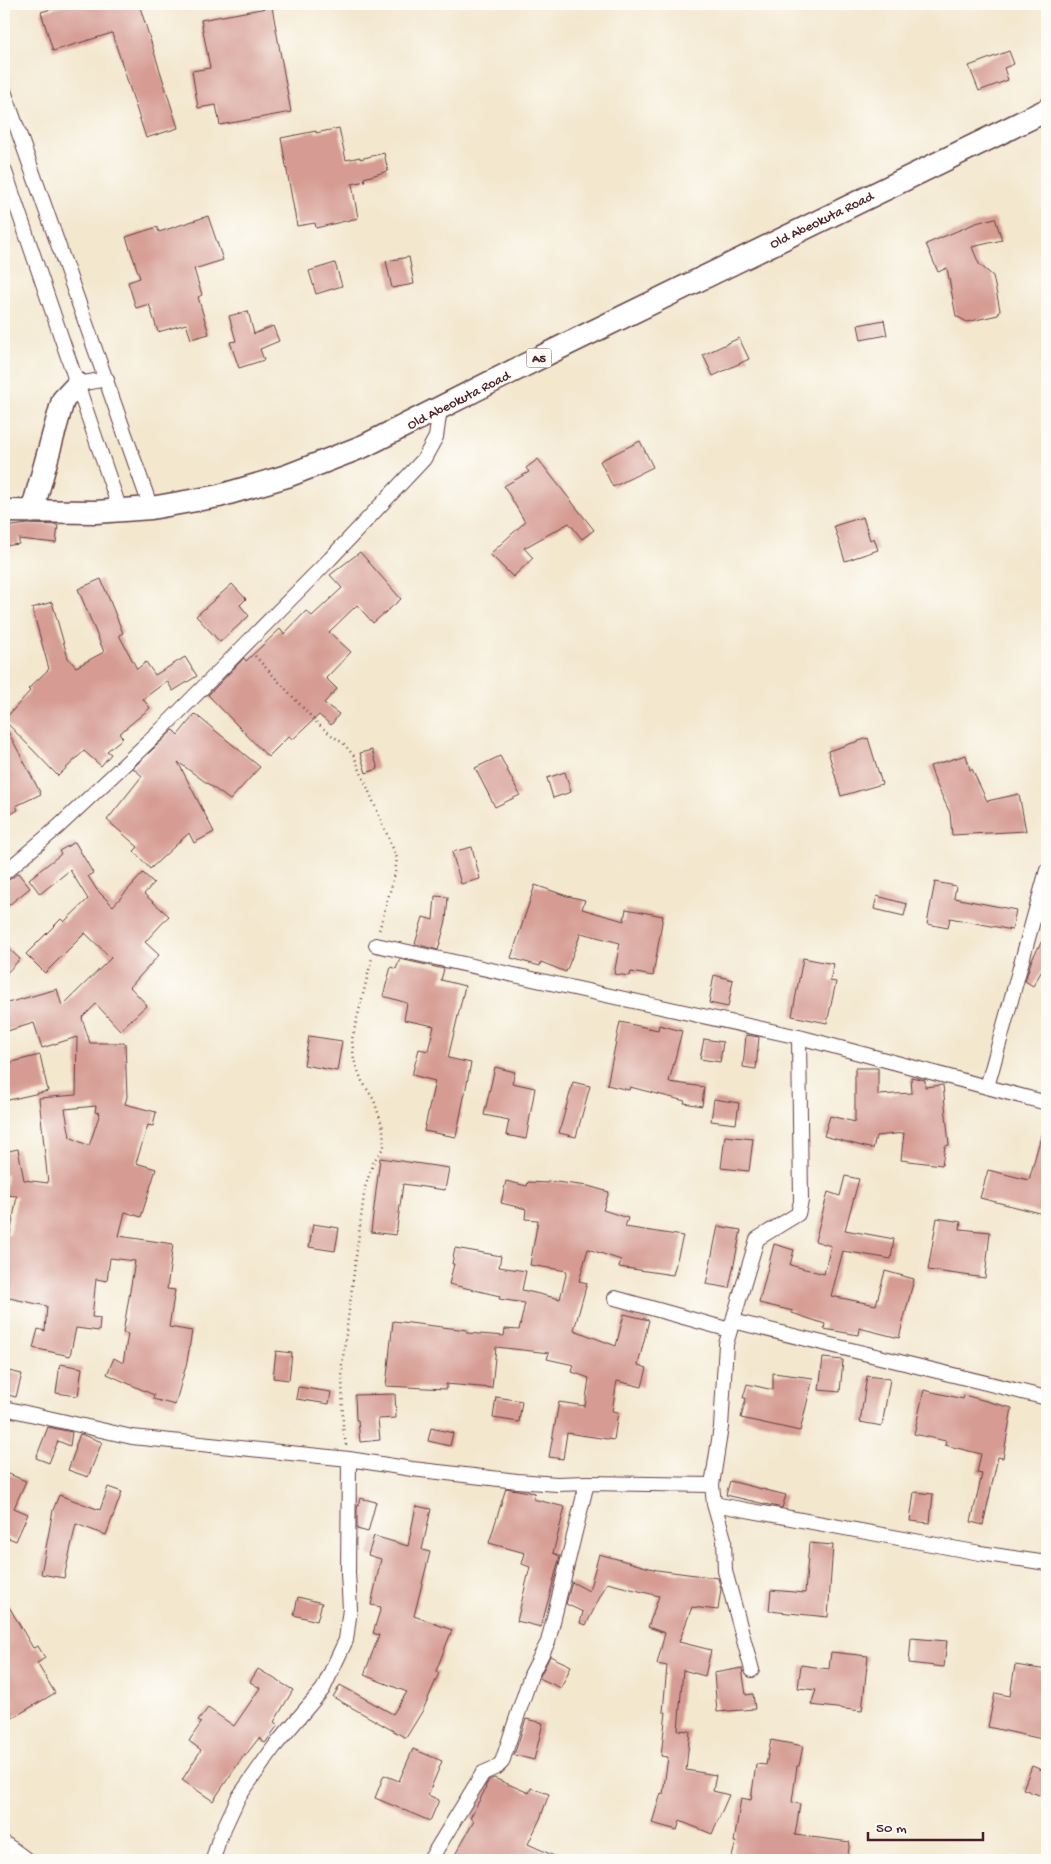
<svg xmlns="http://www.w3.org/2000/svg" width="1051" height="1864" font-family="'Gochi Hand',sans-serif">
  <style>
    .building { fill: #d69c93; fill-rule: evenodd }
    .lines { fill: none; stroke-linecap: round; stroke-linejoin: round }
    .minor-casing { stroke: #633d43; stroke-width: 16 }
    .trunk-casing { stroke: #633d43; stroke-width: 25 }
    .path { stroke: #633d43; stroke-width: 2.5; stroke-dasharray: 1 4; stroke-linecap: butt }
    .minor { stroke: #fff; stroke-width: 14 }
    .trunk { stroke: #fff; stroke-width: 22 }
    .labels { text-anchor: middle; stroke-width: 4.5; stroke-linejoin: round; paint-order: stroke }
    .shield { fill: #fdfcf7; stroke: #806168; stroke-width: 1 }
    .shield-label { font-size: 12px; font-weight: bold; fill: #4a1f2b }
    .street-label { font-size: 14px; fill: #4a1f2b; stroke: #fdfcf7 }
  </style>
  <rect width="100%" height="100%" fill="#fdfcf7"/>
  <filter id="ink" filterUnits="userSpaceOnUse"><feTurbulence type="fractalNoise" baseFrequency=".02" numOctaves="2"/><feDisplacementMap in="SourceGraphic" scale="10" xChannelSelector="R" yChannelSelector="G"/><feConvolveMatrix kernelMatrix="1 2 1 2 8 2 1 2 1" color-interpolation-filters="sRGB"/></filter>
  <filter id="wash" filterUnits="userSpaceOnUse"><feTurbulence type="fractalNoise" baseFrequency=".0096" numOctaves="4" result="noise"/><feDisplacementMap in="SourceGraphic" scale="20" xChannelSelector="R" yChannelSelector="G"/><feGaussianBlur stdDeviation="1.12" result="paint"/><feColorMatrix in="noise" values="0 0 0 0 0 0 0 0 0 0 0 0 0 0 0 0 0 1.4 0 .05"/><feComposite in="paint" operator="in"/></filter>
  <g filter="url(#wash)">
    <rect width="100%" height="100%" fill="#f3e7ce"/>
    <g id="blocks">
      <path class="building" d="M69 4H139L178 128 146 138 112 33 53 51 41 12Z
        M272 7 291 112 220 125 216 105 198 108 192 71 210 68 201 20Z
        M1009 51 1014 64 1004 68 1008 80 979 91 969 66Z
        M339 128 346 160 360 157V159L384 153 388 171 364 178 365 181 352 184 358 218 316 228 315 223 297 226 281 138 316 131V133Z
        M208 216 223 260 194 269 202 295 198 297 209 334 191 339 186 324 158 332 149 304 136 308 128 282 140 278 126 237 157 227 159 232Z
        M995 218 1002 240 972 247 979 264 993 276 1000 310 998 315 967 322 956 316 947 268 938 272 926 244 976 223Z
        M409 257 414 284 392 288 386 261Z
        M335 263 342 286 316 294 309 271Z
        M248 311 254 334 273 326 279 341 260 349 264 360 239 368 230 342 236 341 229 316Z
        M884 320 887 335 861 340 858 325Z
        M739 338 749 359 713 376 703 355Z
        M640 441 653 467 613 487 600 461Z
        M538 459 594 530 582 539 569 523 524 548 533 558 513 577 490 554 525 522 504 486 529 472 526 468Z
        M863 517 870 540 874 538 878 550 845 561 834 526Z
        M28 524 58 525 56 543 19 539V544L4 546V527Z
        M360 552 401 599 373 623 357 605 329 632 351 652 326 678 337 689 324 703 339 714 331 725 319 715 292 740 289 736 268 757 208 695 244 658 246 661 280 629 284 634 306 611 312 616 342 588 330 575Z
        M101 579 123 633 119 635 137 669 146 662 155 675 185 657 197 676 173 691 167 681 143 699 150 708 119 734 123 738 107 751 111 754 101 766 84 751 58 776 4 720 30 691 28 689 49 669 32 608 52 602 68 658 76 667 104 652 78 589Z
        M232 584 246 599 240 605 249 616 220 642 196 616Z
        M195 714 260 767 230 800 178 762 214 832 194 843 189 833 150 869 134 851 138 847 107 820 142 776 133 768 173 730 178 735Z
        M4 724 41 794 16 806 18 810 4 818Z
        M868 738 882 784 841 796 828 751Z
        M372 750 378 769 366 773 360 753Z
        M966 755 970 770 972 769 987 801 1019 794 1026 831 952 835 950 813 935 781 930 766Z
        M500 756 520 795 495 807 475 768Z
        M565 772 571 792 553 798 547 778Z
        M75 842 93 873 88 876 97 890 113 906 143 873 154 883 144 894 169 916 145 942 159 955 130 987 147 1005 120 1030 96 1004 82 1018 90 1043H125L127 1097 125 1104 156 1112 153 1126 148 1125 136 1163 156 1169 141 1217 125 1212 119 1236 173 1244 167 1289 175 1290 169 1327 192 1331 187 1362 175 1405 153 1399 154 1395 107 1374 114 1358 123 1363 128 1334 123 1333 135 1261 110 1258 107 1281 96 1279 92 1317 100 1318 99 1331 76 1328 70 1356 33 1348 38 1329 45 1331 47 1306 4 1297V1234L10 1235 17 1196 5 1195 7 1174H4V1152L18 1149 24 1180 48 1183 39 1098 76 1095 77 1037 42 1048 34 1023 4 1032V1004L57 989 62 1006 111 958 85 933 45 973 26 954 61 919 64 922 88 899 70 870 40 894 29 879 61 854 59 851ZM96 1106 95 1112 100 1113 89 1146 70 1137 65 1109Z
        M472 847 480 879 461 884 452 852Z
        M18 873 30 888 4 909V882L9 880Z
        M935 882 956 886 954 898 1016 910 1012 930 950 918 948 928 927 924Z
        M535 885 567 896 585 900 582 909 624 921 626 909 663 916 653 976 631 972 630 976 614 974 620 943 581 933 566 972 541 962 540 966 511 958Z
        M435 896 448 897 446 921 438 950 415 944 423 917 433 920Z
        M877 896 907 904 904 916 874 909Z
        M1047 932V962L1033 986 1025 981 1032 959Z
        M4 944 20 959 4 976Z
        M803 958 834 964 830 981 836 982 827 1023 792 1016Z
        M400 959 444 969 441 980 465 986 448 1058 471 1063 456 1137 424 1131 435 1081 412 1075 419 1049 428 1051 434 1026 404 1020 407 1003 383 996 391 967 396 969Z
        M714 975 733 980 728 1007 709 1003Z
        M620 1022 658 1030 659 1025 682 1031 669 1082 704 1087 702 1106 684 1103 685 1101 630 1087 629 1090 607 1085Z
        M746 1035 759 1037 756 1069 743 1067Z
        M309 1036 342 1041 337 1071 304 1065Z
        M704 1039 723 1042 720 1062 700 1059Z
        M40 1055 48 1091 4 1101V1064Z
        M495 1067 515 1072 512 1083 535 1088 526 1139 506 1135 509 1120 484 1115Z
        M855 1068H878V1095L912 1093 911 1077 925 1080V1087L943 1085 949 1145 945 1146 942 1165 901 1160 904 1133 876 1136 873 1149 824 1136 830 1116 855 1122Z
        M573 1082 590 1086 576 1137 559 1133Z
        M714 1099 739 1103 736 1124 711 1121Z
        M1043 1129H1047V1202L1044 1214 980 1198 988 1170 1029 1180Z
        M725 1136 753 1139 749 1171 721 1168Z
        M380 1158 449 1168 445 1190 403 1184 396 1235 371 1232Z
        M845 1176 859 1179 845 1230 894 1239 891 1259 843 1251 831 1296 876 1305 885 1271 914 1279 899 1338 859 1328 858 1335 824 1329 825 1324 792 1313 793 1311 759 1303 774 1244 794 1250 790 1265 824 1274 831 1246 815 1241 828 1192 840 1196Z
        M506 1181 527 1186 528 1182 548 1183V1181L588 1186 609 1192 603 1210 628 1218 625 1227 683 1236 673 1275 619 1267 621 1260 588 1249 579 1281 587 1283 574 1330 616 1346 624 1314 649 1320 638 1365 647 1368 642 1387 617 1381 612 1411 618 1412 614 1440 567 1433 563 1459 549 1457 559 1402 585 1406 589 1378 572 1372 574 1365 547 1359 549 1353 496 1347 492 1388 446 1384V1389L386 1386 393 1321 467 1330V1333L504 1336 505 1329 519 1330 525 1303 499 1299 500 1296 449 1284 454 1264H452L455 1248 501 1256 499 1267 526 1271 522 1290 560 1299 567 1271 530 1265 538 1220 525 1219 526 1209 501 1203Z
        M937 1218 961 1222 960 1229 990 1232 985 1278 928 1270Z
        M313 1224 339 1228 335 1251 309 1247Z
        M718 1226 741 1230 729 1288 706 1284Z
        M276 1351 292 1353 289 1380 273 1378Z
        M823 1358 843 1360 840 1392 819 1390Z
        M60 1364 82 1368 78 1396 56 1393Z
        M4 1370 22 1374 16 1397 4 1394Z
        M773 1373 813 1378 800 1431 741 1418 746 1398H743L747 1384 773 1390Z
        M867 1376 890 1379 882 1426 860 1422Z
        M298 1387 331 1392 329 1404 296 1399Z
        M924 1390 963 1399 964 1395 1012 1408 1003 1458 998 1457 983 1525 971 1522 982 1474 977 1473 981 1454 945 1445 946 1441 914 1434Z
        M395 1394 396 1418 378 1419 380 1440 360 1442 358 1420H356L355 1395Z
        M496 1397 522 1401 519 1422 493 1418Z
        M48 1427 72 1432 70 1446 58 1441 49 1463 36 1458Z
        M431 1428 453 1433 450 1446 428 1441Z
        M80 1434 102 1442 88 1477 68 1470 76 1448 75 1447Z
        M4 1472 26 1481 14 1508 28 1514 16 1541 4 1536Z
        M730 1481 786 1495 782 1508 726 1495Z
        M108 1487 122 1492 106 1535 76 1524 64 1578 41 1574 53 1510 59 1495 100 1510Z
        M506 1488 535 1493 533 1499 565 1507 553 1553 560 1556 541 1627 517 1621 530 1567 522 1564 525 1553 489 1543Z
        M914 1492 933 1494 930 1523 910 1521Z
        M360 1498 376 1502 368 1532 357 1529V1509Z
        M416 1506 431 1509 422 1550 430 1552 414 1616 452 1630 436 1671 439 1673 423 1710 406 1738 333 1697 340 1685 393 1714 407 1692 364 1675 379 1635 373 1633 381 1607 371 1605 381 1559 368 1555 374 1536 408 1546Z
        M809 1543 833 1545 828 1617 769 1611 771 1590 805 1593Z
        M599 1554 657 1570 718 1578 721 1589 718 1610 692 1607 679 1642 711 1650 705 1676 683 1670 678 1730 690 1731 686 1770 716 1775 713 1791 729 1795 712 1834 680 1821 677 1830 652 1823 661 1793 663 1794 668 1757 661 1756 666 1712H663L667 1666 657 1664 665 1633 648 1627 659 1596 607 1583 586 1625 580 1623 583 1612 566 1604 572 1582 589 1591Z
        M298 1597 322 1603 317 1621 294 1615Z
        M4 1598 33 1648 38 1646 45 1658 37 1663 55 1693 4 1723Z
        M911 1638 947 1641 944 1667 909 1663Z
        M831 1652 868 1656 862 1711 811 1705 816 1690 798 1688 801 1665 829 1669Z
        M550 1656 571 1666 561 1688 539 1678Z
        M1015 1665 1047 1670V1717L1042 1739 988 1727 995 1693 1010 1696Z
        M742 1668 746 1695 753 1694 755 1709 717 1712 714 1673Z
        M258 1669 293 1690 274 1722 278 1725 265 1743 259 1738 245 1756 244 1755 213 1801 182 1780 201 1750 189 1741 201 1723 198 1721 208 1708 234 1726 260 1688 250 1682Z
        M526 1719 543 1723 534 1760 514 1755Z
        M771 1740 803 1746 799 1766H797L792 1802 800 1804 795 1835 850 1842 847 1860 821 1858V1860H731L736 1842H734L741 1798 751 1800 756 1764 766 1765Z
        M413 1749 442 1761 428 1795 439 1800 430 1821 375 1798 384 1775 399 1781Z
        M1032 1766 1047 1772V1798L1023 1789Z
        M494 1778 529 1793 531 1788 549 1794 540 1819 528 1844 563 1860H452L474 1821 470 1818 486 1788 485 1787 489 1780Z"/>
    </g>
  </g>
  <g filter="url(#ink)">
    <use href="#blocks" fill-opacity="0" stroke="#633d43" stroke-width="1"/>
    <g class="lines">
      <g class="minor-casing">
        <path id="minor" d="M4 91 151 508
          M4 169 120 510
          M78 384 107 379
          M4 873 58 827 158 733 330 559 424 459 436 437 440 409
          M376 945 799 1037 1047 1103
          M987 1087 1047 870
          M615 1298 730 1330
          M733 1321 1047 1398
          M4 1408 132 1437 349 1459 412 1469 517 1481 557 1484 587 1483 712 1485
          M714 1504 980 1553 1047 1563
          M752 1670 725 1571 724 1539 714 1504 712 1485 721 1427 726 1344 757 1239 798 1214 801 1201 799 1037
          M4 1843 27 1860
          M213 1860 219 1839 238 1798 274 1747 323 1689 346 1640 350 1609 348 1573 349 1459
          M430 1860 483 1773 497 1767 502 1762 531 1675 548 1642 587 1483"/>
      </g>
      <g class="trunk-casing">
        <path id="trunk" d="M4 511 96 512 151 508 219 496 287 476 364 446 549 353 1047 110
          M32 512 63 400 78 384"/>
      </g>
      <path class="path" d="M255 656 318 724 330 734 344 744 354 756 397 858 395 873 379 931
        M346 1445 343 1428 342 1365 365 1187 374 1161 384 1147 383 1128 374 1100 362 1081 354 1060 352 1039 372 958"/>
      <use href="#minor" class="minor"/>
      <use href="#trunk" class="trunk"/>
    </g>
  </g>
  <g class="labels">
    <rect class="shield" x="526.5" y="348.5" width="25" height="19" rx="4"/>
    <g class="shield-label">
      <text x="539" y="362">A5</text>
    </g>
    <g class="street-label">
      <text transform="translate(821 219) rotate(-26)" y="5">Old Abeokuta Road</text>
      <text transform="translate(458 399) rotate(-27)" y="5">Old Abeokuta Road</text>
    </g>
  </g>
  <rect width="1051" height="1864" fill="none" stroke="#fdfcf7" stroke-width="20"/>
  <path d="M868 1832v8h115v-8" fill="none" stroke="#4a1f2b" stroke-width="2.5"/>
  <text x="876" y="1832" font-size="15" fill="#4a1f2b" stroke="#fdfcf7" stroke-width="4" paint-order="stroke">50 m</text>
</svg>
